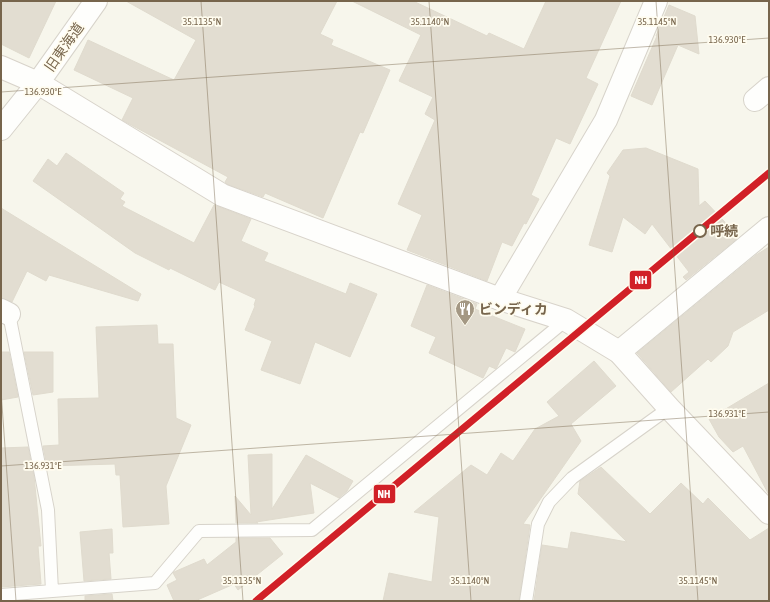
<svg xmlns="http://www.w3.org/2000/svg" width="770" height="602" font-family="'Asap Condensed','Noto Sans JP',sans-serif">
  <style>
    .building { fill: #e2ddd1; stroke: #e0dbce }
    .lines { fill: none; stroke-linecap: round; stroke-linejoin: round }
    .lane-casing { stroke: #d7d3ca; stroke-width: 14 }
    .street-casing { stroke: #d7d3ca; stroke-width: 24 }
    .secondary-casing { stroke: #d8d3ca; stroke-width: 24 }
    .lane { stroke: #fefefc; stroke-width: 12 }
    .street { stroke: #fefefc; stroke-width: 22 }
    .secondary { stroke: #fefefc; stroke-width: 22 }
    .rail-1-casing { stroke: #fffcef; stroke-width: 10 }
    .rail-1 { stroke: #d12027; stroke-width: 7 }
    .ticks { fill: none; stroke: #77654c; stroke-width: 1; stroke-opacity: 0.45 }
    .stop-dot { fill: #fffcef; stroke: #77654c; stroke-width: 2 }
    .labels { text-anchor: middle; stroke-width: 3.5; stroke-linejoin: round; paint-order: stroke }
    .street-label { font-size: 14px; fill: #77654c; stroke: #fffcef }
    .stop-label { font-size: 14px; font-weight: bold; fill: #77654c; stroke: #fffcef; text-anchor: start }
    .poi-label { font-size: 14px; font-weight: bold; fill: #77654c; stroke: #fffcef; text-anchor: start }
    .ticks-label { font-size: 10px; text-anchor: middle; fill: #77654c; stroke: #fffcef; stroke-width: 3.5; stroke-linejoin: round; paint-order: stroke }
    .line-badge { stroke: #fffcef; stroke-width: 1.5 }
    .badge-label { font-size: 11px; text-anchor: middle; font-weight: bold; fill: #fff }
  </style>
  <rect width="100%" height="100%" fill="#f7f6ec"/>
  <path class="building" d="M1 1H56L29 58 1 44Z
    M126 1H337L320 34 333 40 331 45 390 70 363 133 360 132 323 218 265 193 263 197 227 184 225 182 228 177 122 120 133 98 74 70 88 40 174 80 196 40Z
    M352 1H413L487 36 489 33 524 49 546 1H621L586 78 598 84 570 144 556 138 531 195 539 199 526 224 524 223 512 246 502 242 487 281 407 250 422 215 398 204 435 120 425 114 433 97 399 81 421 35Z
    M669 5 695 16 699 54 678 45 652 105 631 96 657 36H656Z
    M646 148 698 169 699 206 705 201 739 237 686 280 683 277 689 272 652 224 645 234 623 217 612 252 589 245 610 176 607 173 623 150Z
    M66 153 124 193 120 199 125 202 122 206 194 243 214 205 251 219 241 241 268 253 264 261 346 294 350 283 377 294 350 357 315 342 300 384 261 370 272 341 245 330 255 306 254 305 256 299 219 282 215 290 170 268 169 270 135 253 33 181 48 159 57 166Z
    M1 208 141 294 138 301 49 275 46 281 27 271 12 302 1 298Z
    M769 247V310L733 332 728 346 711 362 708 359 671 392 637 353 756 255Z
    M427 285 477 304 475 309 525 329 515 352 506 348 497 367 496 369 489 366 483 378 429 353 436 337 411 326Z
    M157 325 158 344H173L176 418 191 425 166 486 169 524 123 527 120 475H116L115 464 47 466 43 446 59 445 58 399 99 398 96 327Z
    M1 352H9L18 397 1 400Z
    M24 352H53V392L33 395Z
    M594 361 616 386 571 424 581 441 523 524 530 525 519 601H383L389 573 432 582 439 517 414 512 471 465 487 475 501 453 513 461 535 429 559 416 547 402Z
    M769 383V495L743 446 733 452 719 437 709 419Z
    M28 447 34 476 41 546H38L41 584 1 587V448Z
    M272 454V509L306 455 353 481 347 491 339 498 310 483 314 513 256 522 258 523H236L235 496 251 515 248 455Z
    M601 467 650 514 681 483 703 504 708 498 750 540 769 528V601H534L542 545 568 549 571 532 627 542 578 494 580 481Z
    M112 529 113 553H109L111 579 84 581 80 532Z
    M236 538H270L283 554 238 590 234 584 195 601H174L167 585 177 580 173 573 174 572 204 559 207 565 236 542Z
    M112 594 113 601H85V596Z"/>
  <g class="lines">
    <g class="lane-casing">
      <path id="lane" d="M9 314 48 510 52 591
        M1 595 155 583 199 531 312 530 566 320
        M526 601 538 524 549 502 572 478 669 408"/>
    </g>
    <g class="street-casing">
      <path id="street" d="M755 100 769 88
        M1 129 38 83 96 1
        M500 299 606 120 656 1
        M1 310 9 314
        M619 352 769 228"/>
    </g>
    <g class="secondary-casing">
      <path id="secondary" d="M1 67 38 83 222 195 500 299 566 320 619 352 669 408 769 513"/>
    </g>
    <use href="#lane" class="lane"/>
    <use href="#street" class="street"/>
    <use href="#secondary" class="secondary"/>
    <g class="rail-1-casing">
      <path id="rail-1" d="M256 601 769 173"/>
    </g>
    <use href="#rail-1" class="rail-1"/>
  </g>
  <path class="ticks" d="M201 1 243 601M429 1 471 601M656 1 698 601M1 92 769 38M1 391 16 601M1 466 769 412"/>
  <defs>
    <g id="restaurant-pin" transform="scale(1)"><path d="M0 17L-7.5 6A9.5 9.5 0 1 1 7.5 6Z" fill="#a49884" stroke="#fffcef"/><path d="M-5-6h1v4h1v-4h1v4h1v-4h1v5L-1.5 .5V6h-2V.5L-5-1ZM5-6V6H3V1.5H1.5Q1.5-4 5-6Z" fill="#fff"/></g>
  </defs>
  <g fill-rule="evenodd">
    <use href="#restaurant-pin" x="465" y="309"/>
  </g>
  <circle class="stop-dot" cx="700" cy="231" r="6"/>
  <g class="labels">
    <g class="street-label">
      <text transform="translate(64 47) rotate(-55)" y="5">旧東海道</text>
    </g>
    <g class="stop-label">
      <text x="710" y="236">呼続</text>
    </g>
    <g class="poi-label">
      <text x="479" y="314">ビンディカ</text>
    </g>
  </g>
  <g class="ticks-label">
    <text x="202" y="25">35.1135°N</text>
    <text x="430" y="25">35.1140°N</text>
    <text x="657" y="25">35.1145°N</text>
    <text x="727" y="43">136.930°E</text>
    <text x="43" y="95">136.930°E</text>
    <text x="727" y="417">136.931°E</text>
    <text x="43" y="469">136.931°E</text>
    <text x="242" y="584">35.1135°N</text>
    <text x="470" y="584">35.1140°N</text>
    <text x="698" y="584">35.1145°N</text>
  </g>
  <g class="line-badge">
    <rect x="629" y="270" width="23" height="20" rx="4" fill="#d12027"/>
    <rect x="373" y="484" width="23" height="20" rx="4" fill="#d12027"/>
  </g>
  <g class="badge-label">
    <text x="641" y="284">NH</text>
    <text x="384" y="498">NH</text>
  </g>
  <rect width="770" height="602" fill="none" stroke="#77654c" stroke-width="4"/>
</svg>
